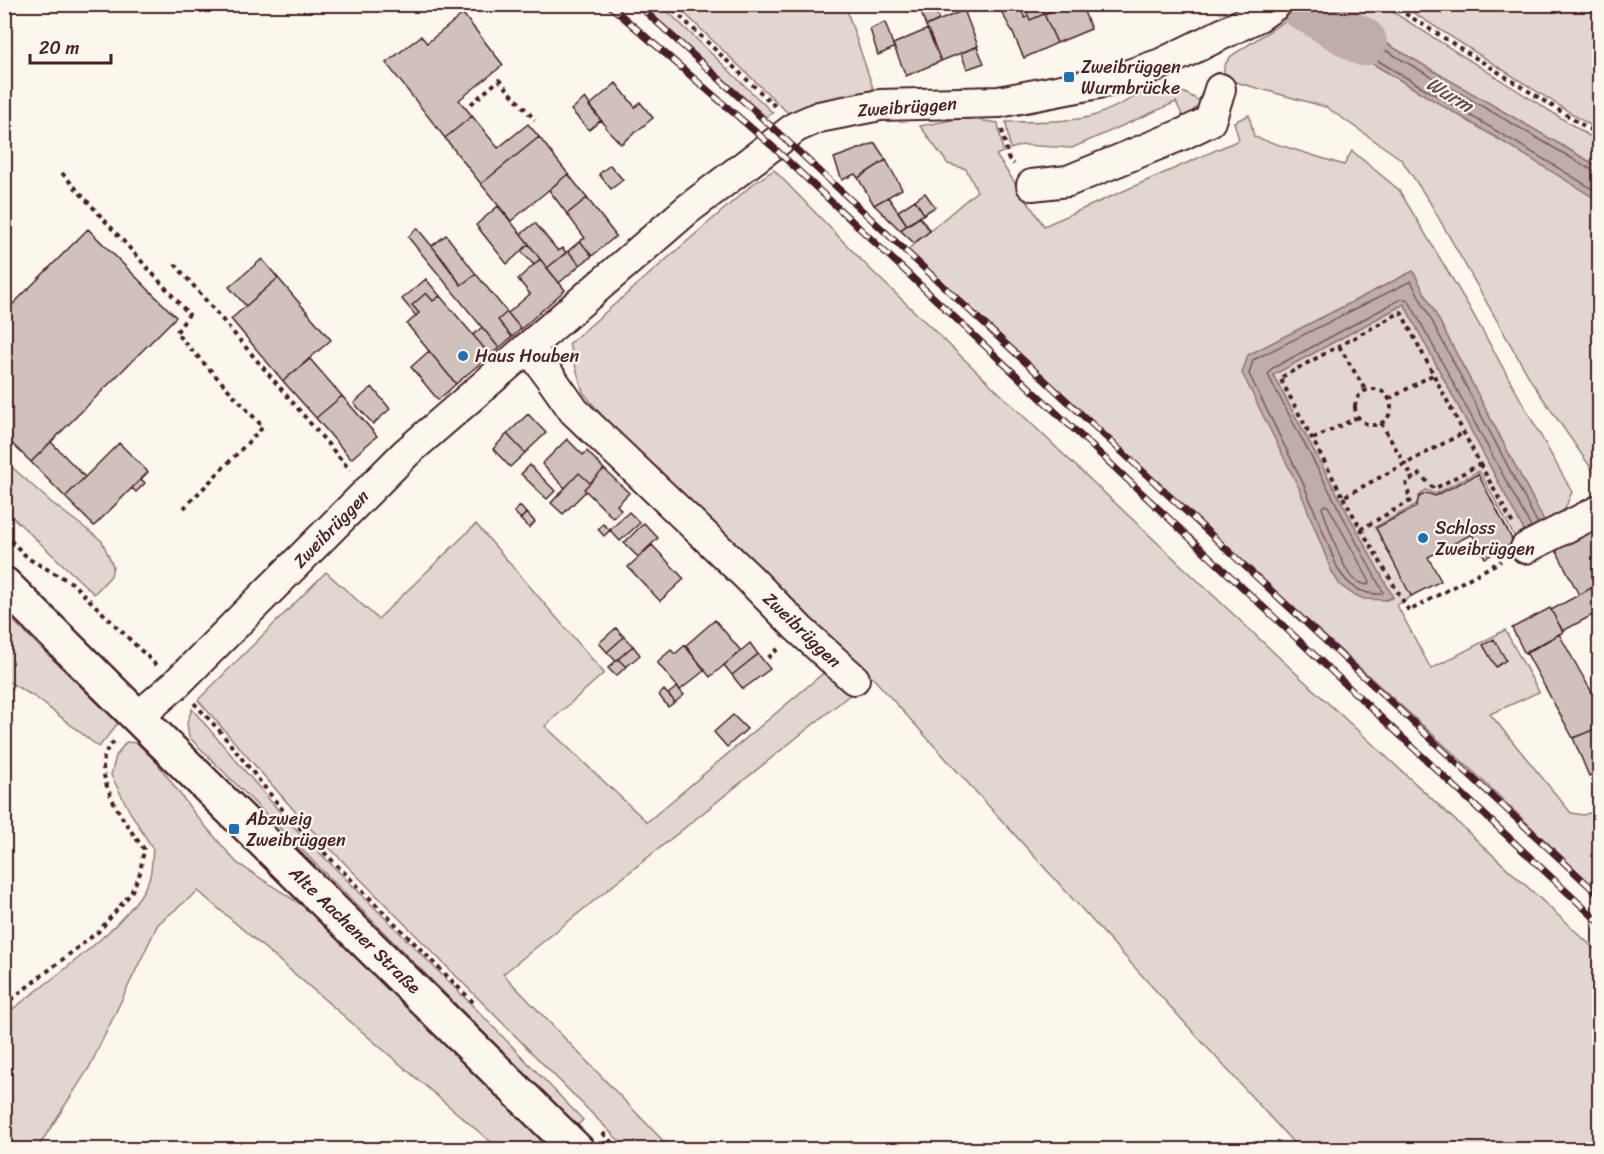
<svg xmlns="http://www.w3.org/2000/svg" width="1604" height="1154" font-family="Sriracha,sans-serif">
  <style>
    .green { fill: #e2d7d0; stroke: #967b7e; stroke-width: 1.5 }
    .water { fill: #bfadaa; stroke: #907477; stroke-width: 1.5 }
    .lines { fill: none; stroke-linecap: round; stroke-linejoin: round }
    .shore { stroke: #79585e; stroke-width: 1.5 }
    .river { stroke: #bfadaa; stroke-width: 48 }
    .building { fill: #cfc2bc; stroke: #4a1f2b; stroke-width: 1.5 }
    .minor-casing { stroke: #4a1f2b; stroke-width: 34 }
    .major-casing { stroke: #4a1f2b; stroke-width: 38 }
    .path { stroke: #4a1f2b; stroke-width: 4; stroke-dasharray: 4.5 4.5; stroke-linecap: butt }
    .minor { stroke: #fbf7ec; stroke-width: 30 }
    .major { stroke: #fbf7ec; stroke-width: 33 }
    .rail-casing { stroke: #4a1f2b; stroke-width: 7 }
    .rail { stroke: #fbf7ec; stroke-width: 4.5; stroke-dasharray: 14; stroke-linecap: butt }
    .poi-dot { fill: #1f6fb2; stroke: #fbf7ec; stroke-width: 2 }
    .labels { text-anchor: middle; stroke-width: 4.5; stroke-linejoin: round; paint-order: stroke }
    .poi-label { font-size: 18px; fill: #4a1f2b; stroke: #fbf7ec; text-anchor: start }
    .street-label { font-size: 18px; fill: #4a1f2b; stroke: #fbf7ec }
    .water-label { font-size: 20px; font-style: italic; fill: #6d4a51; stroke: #fbf7ec }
  </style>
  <rect width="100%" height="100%" fill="#fbf7ec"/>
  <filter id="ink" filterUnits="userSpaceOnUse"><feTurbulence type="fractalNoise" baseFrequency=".0167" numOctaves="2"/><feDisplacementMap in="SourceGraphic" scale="12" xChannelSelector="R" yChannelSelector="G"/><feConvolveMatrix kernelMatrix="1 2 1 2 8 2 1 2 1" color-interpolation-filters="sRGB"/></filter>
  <g filter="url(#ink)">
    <path class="green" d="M642 5H661L773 113 766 117Z
      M676 5H845L875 94 788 113Z
      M1320 5H1382L1599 142V167Z
      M1401 5H1599V131Z
      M1294 15C1394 79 1499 136 1599 201V475H1596L1533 384 1429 201 1401 159 1326 107 1228 80C1221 70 1223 66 1231 56Z
      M1166 86 1185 93 1202 102 1184 119 1176 102 1072 148 1023 145 1010 149 1006 122C1029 122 1068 122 1089 117 1116 110 1136 92 1166 86Z
      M1249 115 1254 137 1344 165 1352 151 1399 190 1468 305 1572 492 1561 518 1547 526 1413 271 1248 355 1332 572 1386 600 1393 598 1273 375 1404 304 1527 536 1517 541 1479 471 1435 494 1426 490 1419 496 1417 504 1375 527 1412 596 1397 605 1431 669 1505 630 1539 692 1490 714 1571 813 1583 815 1599 810V892L1478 776 905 252 977 191 966 169 948 164 920 126 962 118 998 123 1003 152 996 155 1044 226 1239 140 1234 122Z
      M774 170 870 269 1061 452 1302 679 1599 953V1149H1299L872 677 503 974 671 1149H627L306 824 198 700 326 572 378 619 476 524 604 673 545 726 647 822 846 654 644 469 583 392 569 344 753 184Z
      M5 461 52 503 102 541 113 566 111 576 94 594 5 510Z
      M4 612 118 723 99 747 35 697 5 680Z
      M192 709 286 819 477 1010 583 1120 577 1126 189 737 187 723Z
      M126 742 137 743 158 764 194 813 237 863 325 920 555 1150 499 1149 198 891 158 924 89 1068 37 1149 5 1150V1015C42 986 137 921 150 876 152 868 152 858 153 849L130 812 111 775 116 756Z"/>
    <path class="water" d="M1311 5H1320L1599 167V201C1499 137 1394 79 1294 15Z
      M1413 271 1547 526 1527 536 1404 304 1273 375 1393 597 1386 600 1364 599 1351 593 1340 585 1332 572 1299 488 1242 373 1248 355Z"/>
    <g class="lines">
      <path class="shore" d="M1600 171H1594L1321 13 1317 8H1314L1308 14 1309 18C1404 79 1504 133 1600 194
        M1324 505 1328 506 1369 580 1368 585C1361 584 1355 581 1351 576 1341 566 1328 524 1322 508Z
        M1531 527 1410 303 1406 299H1401L1271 369 1268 375 1383 592 1381 594C1361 595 1348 586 1338 569L1304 485 1249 374 1253 360 1411 281 1538 524"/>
      <path class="river" d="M1300 4 1363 42"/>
    </g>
    <path class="building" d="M918 4H936L937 9H935L939 20 926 26Z
      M997 4H1018L1025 18 1028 16 1030 20 1044 14 1057 43 1024 58 1011 29Z
      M1023 4H1040L1044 14 1030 20Z
      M1051 4H1081L1091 29 1057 43 1044 14 1054 10Z
      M964 10 978 46 941 61 926 26Z
      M463 14 503 65 459 100 472 116 445 138 386 63 421 36 427 43Z
      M885 22 894 48 878 55 870 29Z
      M928 29 941 61 906 76 893 44Z
      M977 47 984 63 967 69 961 53Z
      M616 83 635 107 640 102 653 118 621 144 605 127 606 126 589 106Z
      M585 98 601 120 589 130 571 110Z
      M472 116 498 148 528 124 539 137 481 184 445 138Z
      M539 137 568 174 511 221 481 184Z
      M875 143 886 160 858 178 855 174 842 180 834 158Z
      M886 160 902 189 874 205 858 178Z
      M610 165 623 180 611 189 599 174Z
      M568 174 587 198 567 214 549 190Z
      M925 193 935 207 924 214 915 200Z
      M888 197 907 225 900 230 874 205Z
      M587 198 616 236 592 256 580 241 585 238 567 214Z
      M915 200 924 214 907 225 898 211Z
      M498 206 529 244 507 264 476 225Z
      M920 217 930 231 914 243 900 230Z
      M535 223 558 251 563 248 566 253 547 268 521 234Z
      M417 228 445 262 461 285 476 274 507 312 498 320 512 337 499 348 408 237Z
      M88 229 176 317 31 462 4 436V313Z
      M446 235 476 274 461 285 432 246Z
      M580 241 592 256 580 265 568 251Z
      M529 244 540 259 534 265 521 251Z
      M568 251 580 265 559 283 547 268Z
      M262 259 278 278 246 306 229 287Z
      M540 259 565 290 521 329 508 313 530 294 518 279Z
      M278 278 331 340 283 381 231 319Z
      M426 279 440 296 433 301 426 293 412 305 419 313 416 316 402 299Z
      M426 293 433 301 440 296 490 355 456 384 407 324 419 313 412 305Z
      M507 312 521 329 512 337 498 320Z
      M482 327 499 348 490 355 473 335Z
      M429 351 456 384 438 400 411 367Z
      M310 359 342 396 316 418 283 381Z
      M372 387 390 409 373 424 354 403Z
      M342 396 377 436 351 459 316 418Z
      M528 414 546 433 525 453 507 434Z
      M507 434 525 453 510 467 493 449Z
      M567 439 583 455 587 451 604 469 590 483 579 473 565 488 542 464Z
      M51 442 85 477 65 497 31 462Z
      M119 443 148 472 94 526 65 497Z
      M530 465 555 491 547 499 521 474Z
      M604 469 629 493 617 505 621 510 613 518 584 489Z
      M579 473 590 483 584 489 586 491 563 514 551 503Z
      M1478 474 1514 543 1485 558 1472 534 1428 557 1441 581 1411 596 1376 528 1416 507 1419 497 1427 493 1435 496Z
      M141 479 145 483 136 492 132 488Z
      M520 506 526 513 521 519 514 512Z
      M629 512 640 523 620 541 610 530Z
      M527 513 535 522 529 528 520 519Z
      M644 523 658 538 638 557 624 543Z
      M603 524 610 530 604 536 598 529Z
      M1589 529 1600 548V583L1579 595 1555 548Z
      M652 545 684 579 660 601 628 567Z
      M1595 586 1600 595V611L1563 631 1551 610Z
      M1550 608 1563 632 1525 654 1512 628Z
      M715 620 741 651 710 677 685 646Z
      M616 628 624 637 607 652 599 643Z
      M1559 634 1600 707V727L1573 738 1526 652Z
      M624 637 633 646 616 661 607 652Z
      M1494 639 1506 660 1496 667 1483 645Z
      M750 643 758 654 732 675 724 665Z
      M685 645 705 670 680 690 657 662 671 650 675 654Z
      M633 646 640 655 626 667 618 659Z
      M758 654 770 669 743 689 732 675Z
      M618 659 626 667 616 676 608 668Z
      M677 687 684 695 675 702 668 694Z
      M664 690 675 702 668 707 659 695Z
      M733 715 747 729 727 747 714 732Z
      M1600 727V771L1589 776 1573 738Z"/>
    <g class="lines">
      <g class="minor-casing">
        <path id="minor" d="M1032 185 1068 181 1183 134 1210 121 1220 89
          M529 347 574 411 748 577 799 629 854 679
          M1526 548 1600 510
          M138 717 176 684 406 453 688 209 796 127 819 117 880 105 999 102 1114 80 1161 64 1259 16 1276 4"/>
      </g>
      <g class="major-casing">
        <path id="major" d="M4 584 210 789 577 1150"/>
      </g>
      <path class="path" d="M667 4 776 107
        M1390 4 1600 136
        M471 104 499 80 535 120
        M1002 130 1008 158 1014 164
        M62 173 189 314 176 333 263 427 184 508
        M175 264 350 470
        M1339 346 1366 391
        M1355 407a18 18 0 1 1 36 0a18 18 0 1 1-36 0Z
        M1389 399 1434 374
        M1381 423 1413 478
        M1313 439 1358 417
        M1480 464 1513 524
        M1343 497 1361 529 1410 501 1406 482 1420 474 1434 489 1480 464 1401 312 1280 378 1343 497 1465 432
        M1361 529 1409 611 1501 561
        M4 534 29 559 72 583 157 666
        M768 658 779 648
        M194 703 219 730 286 814 475 1004
        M4 1005 99 931 131 893 140 873 144 849C128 828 91 777 107 750 109 746 114 742 117 739
        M603 1133 619 1150"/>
      <use href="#minor" class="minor"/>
      <use href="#major" class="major"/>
      <g class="rail-casing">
        <path id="rail" d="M608 4 772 146 1600 923
          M637 4 784 138 1600 896"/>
      </g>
      <use href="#rail" class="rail"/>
    </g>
  </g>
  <g class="poi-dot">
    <rect x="1063" y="71" width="12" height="12" rx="3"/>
    <circle cx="463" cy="356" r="6"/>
    <circle cx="1423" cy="538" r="6"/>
    <rect x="228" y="823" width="12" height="12" rx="3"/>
  </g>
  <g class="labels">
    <g class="poi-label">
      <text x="1081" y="73">Zweibrüggen<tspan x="1081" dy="21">Wurmbrücke</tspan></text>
      <text x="475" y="362">Haus Houben</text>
      <text x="1435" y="534">Schloss<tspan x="1435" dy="21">Zweibrüggen</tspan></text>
      <text x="246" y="825">Abzweig<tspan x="246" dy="21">Zweibrüggen</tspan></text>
    </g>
    <g class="street-label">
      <text transform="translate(907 107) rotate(-4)" y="6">Zweibrüggen</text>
      <text transform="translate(331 529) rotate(-46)" y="6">Zweibrüggen</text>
      <text transform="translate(802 630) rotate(44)" y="6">Zweibrüggen</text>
      <text transform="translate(355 930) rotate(44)" y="6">Alte Aachener Straße</text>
    </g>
    <g class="water-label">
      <text transform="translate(1450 94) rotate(31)" y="7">Wurm</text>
    </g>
  </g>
  <rect width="1604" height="1154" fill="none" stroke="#fbf7ec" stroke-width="24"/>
  <rect x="12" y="12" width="1580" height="1130" fill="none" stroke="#4a1f2b" stroke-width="2" filter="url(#ink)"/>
  <path d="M30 54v9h81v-9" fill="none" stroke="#4a1f2b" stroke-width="3"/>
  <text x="39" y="54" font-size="18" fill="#4a1f2b" stroke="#fbf7ec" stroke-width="4.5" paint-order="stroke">20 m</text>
</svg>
